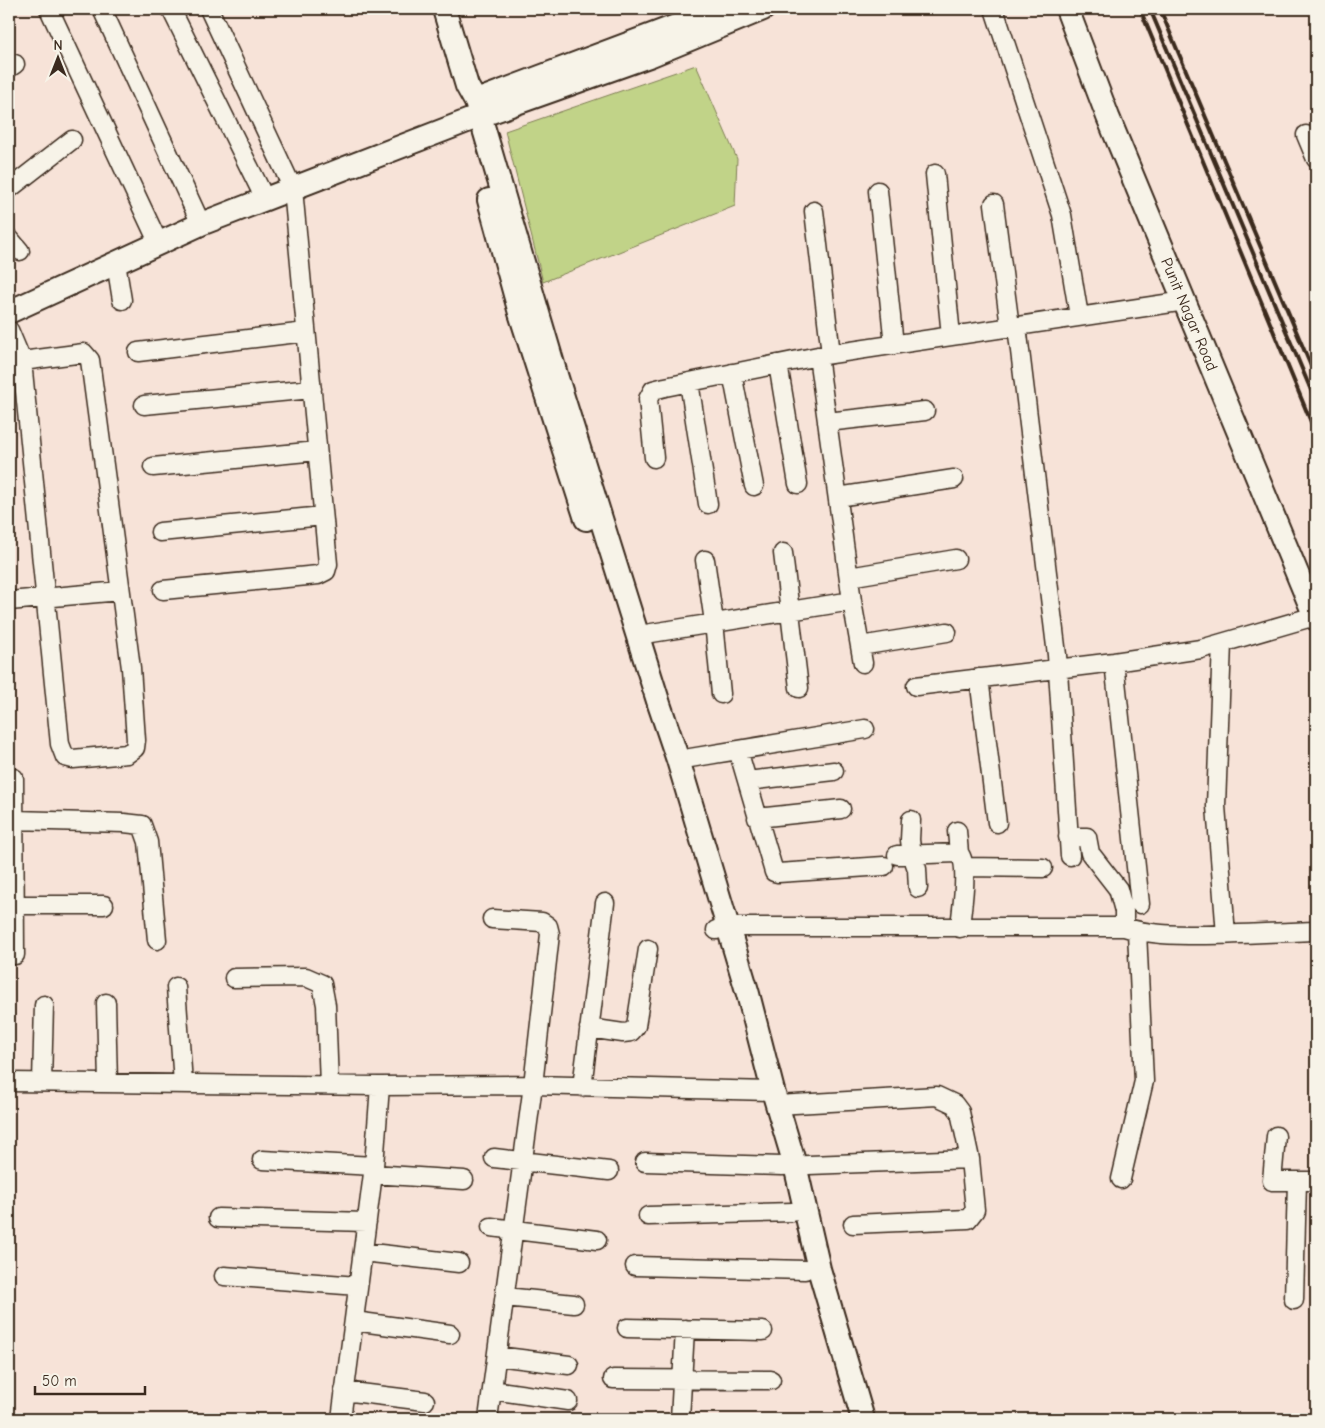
<svg xmlns="http://www.w3.org/2000/svg" width="1325" height="1428" font-family="'Comic Neue',sans-serif">
  <style>
    .green { fill: #c1d388; stroke: #7e7e53 }
    .lines { fill: none; stroke-linecap: round; stroke-linejoin: round }
    .minor-casing { stroke: #3b2a1e; stroke-width: 21 }
    .tertiary-casing { stroke: #3b2a1e; stroke-width: 26 }
    .minor { stroke: #f7f3e8; stroke-width: 18 }
    .tertiary { stroke: #f7f3e8; stroke-width: 22 }
    .rail { stroke: #3b2a1e; stroke-width: 4 }
    .labels { text-anchor: middle; stroke-width: 4; stroke-linejoin: round; paint-order: stroke }
    .street-label { font-size: 16px; fill: #3b2a1e; stroke: #f7f3e8 }
  </style>
  <rect width="100%" height="100%" fill="#f7e3d8"/>
  <filter id="ink" filterUnits="userSpaceOnUse"><feTurbulence type="fractalNoise" baseFrequency=".02" numOctaves="2"/><feDisplacementMap in="SourceGraphic" scale="10" xChannelSelector="R" yChannelSelector="G"/><feConvolveMatrix kernelMatrix="1 2 1 2 8 2 1 2 1" color-interpolation-filters="sRGB"/></filter>
  <g filter="url(#ink)">
    <path class="green" d="M696 65 737 159 735 206 543 282 505 131Z"/>
    <g class="lines">
      <g class="minor-casing">
        <path id="minor" d="M49 9 159 244
          M102 9 201 224
          M171 9 265 199
          M994 9 1062 215 1079 316
          M9 68 15 64
          M1306 135 1316 159
          M935 174 951 336
          M9 189 72 140
          M878 191 894 345
          M994 204 1010 327
          M814 211 831 354
          M9 238 20 251
          M116 263 122 300
          M1017 326 1057 655 1070 856
          M9 330 22 361 60 744 65 757 73 759 127 754 135 748 136 740 131 668 90 360 84 353 22 361
          M138 352 306 332
          M818 356 852 601 863 663
          M778 364 798 484
          M732 373 754 486
          M689 382 708 504
          M144 405 312 389
          M827 422 925 411
          M654 458 648 399 653 390 665 387 818 356 1185 301
          M153 467 317 451
          M838 497 954 479
          M160 532 323 516
          M783 553 799 688
          M705 560 714 622 721 694
          M849 577 956 559
          M163 590 318 575 326 571 328 564 293 189 209 9
          M9 601 120 591
          M639 635 852 601
          M1222 643 1216 806 1226 935
          M860 646 947 632
          M1114 662 1140 904
          M979 678 997 823
          M916 686 1114 662 1201 649 1315 616
          M738 750 774 872 778 873 884 866
          M678 760 865 729
          M14 778 15 955
          M747 781 834 771
          M757 818 841 809
          M14 820 124 823 142 825 148 842 157 940
          M911 820 910 840 912 855 917 869 918 888
          M957 831 959 853
          M1068 837H1087L1090 853 1118 889 1124 911V927
          M897 855 959 853C970 866 961 911 960 928
          M964 867 1043 868
          M15 905H104
          M716 930 728 927H1124C1149 935 1174 935 1200 935 1239 935 1278 932 1316 931
          M234 978 306 977 322 984 326 1005 329 1085
          M176 987 183 1083
          M106 1003 108 1083
          M589 1028 623 1033 631 1032 636 1026 648 949
          M9 1082 380 1086 533 1085 773 1091
          M42 1082 44 1005
          M582 1087 605 903
          M777 1105 937 1096 954 1104 960 1112 970 1159 975 1210 968 1219 853 1224
          M1276 1136 1272 1181H1316
          M494 1158 609 1171
          M262 1160 374 1166
          M645 1162 782 1166 970 1159
          M373 1174 464 1180
          M1121 1179 1144 1081 1137 932
          M648 1216 793 1212
          M218 1218 367 1222
          M491 1227 597 1240
          M363 1252 459 1263
          M635 1266 805 1270
          M224 1276 358 1286
          M505 1297 574 1304
          M1294 1300 1297 1181
          M354 1321 450 1334
          M627 1328 763 1331
          M497 1356 569 1365
          M613 1379 771 1380
          M492 1390 568 1401
          M344 1391 425 1401
          M341 1419 374 1166 380 1086
          M488 1419 533 1085 550 934 548 926 542 922 492 919
          M680 1419 685 1329"/>
      </g>
      <g class="tertiary-casing">
        <path id="tertiary" d="M444 9 467 86 476 102 557 378 659 704 678 760 728 927 748 994 773 1091 795 1165 819 1269 863 1419
          M1067 9 1108 117 1316 619
          M479 100 721 9
          M489 200 520 313 586 519
          M9 312 201 224 480 116 649 56 763 9"/>
      </g>
      <use href="#minor" class="minor"/>
      <use href="#tertiary" class="tertiary"/>
      <path class="rail" d="M1140 9 1316 434
        M1150 9 1316 402
        M1160 9 1316 378"/>
    </g>
  </g>
  <g class="labels">
    <g class="street-label">
      <text transform="translate(1190 314) rotate(67)" y="6">Punit Nagar Road</text>
    </g>
  </g>
  <rect width="1325" height="1428" fill="none" stroke="#f7f3e8" stroke-width="30"/>
  <rect x="15" y="15" width="1295" height="1398" fill="none" stroke="#3b2a1e" stroke-width="2" filter="url(#ink)"/>
  <g transform="translate(58 58)" stroke="#f7f3e8" stroke-width="4" paint-order="stroke">
  <path d="M0-4L9 19L0 12L-9 19Z" fill="#3b2a1e"/>
  <text y="-8" font-size="14" font-weight="bold" text-anchor="middle" fill="#3b2a1e">N</text>
  </g>
  <path d="M35 1386v8h110v-8" fill="none" stroke="#3b2a1e" stroke-width="2.5"/>
  <text x="42" y="1386" font-size="15" fill="#3b2a1e" stroke="#f7f3e8" stroke-width="4" paint-order="stroke">50 m</text>
</svg>
